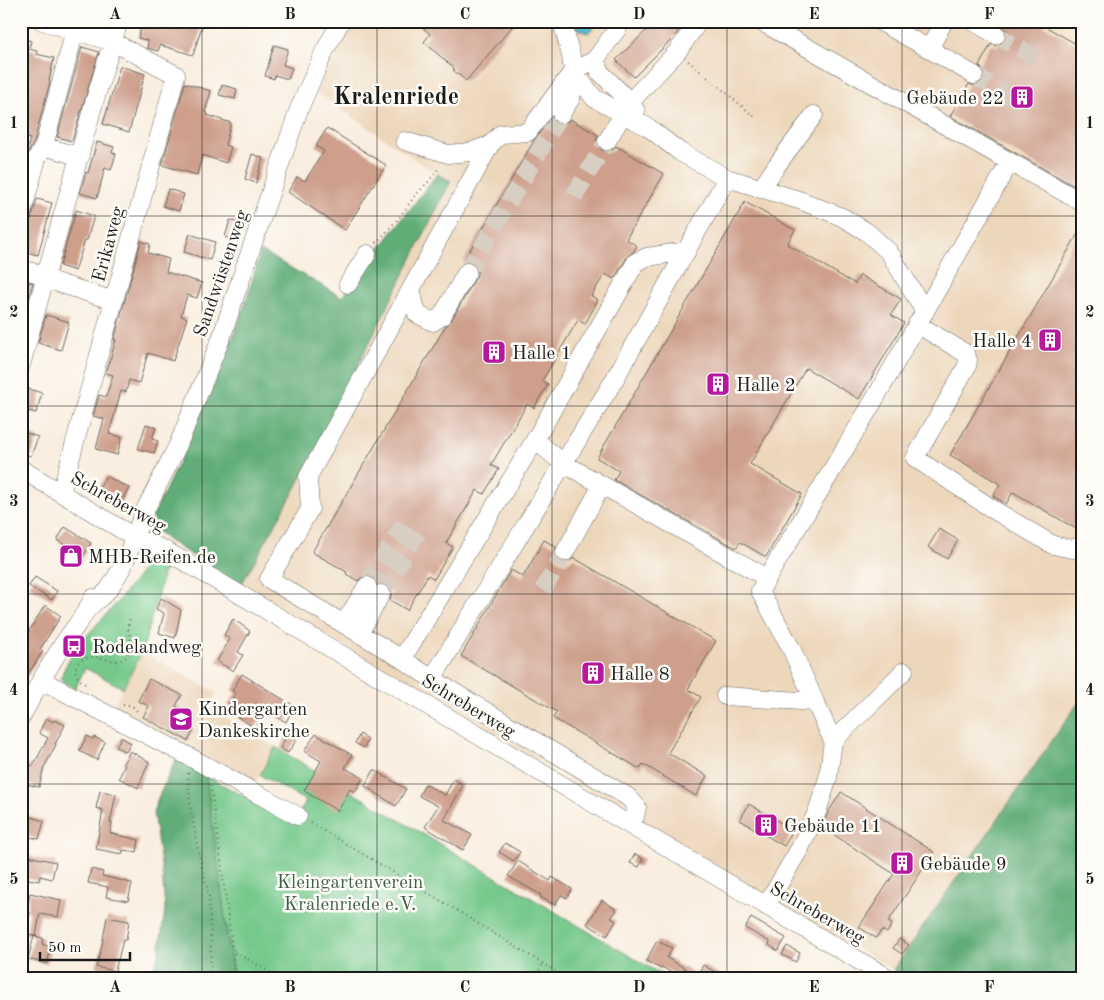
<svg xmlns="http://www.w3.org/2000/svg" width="1104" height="1000" font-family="'Old Standard TT',serif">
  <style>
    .built { fill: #edd7bb }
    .green { fill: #76c98c; stroke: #497254 }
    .forest { fill: #60ad78; stroke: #3e644a }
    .water { fill: #4eb9ca; stroke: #356a73 }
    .building { fill: #ce9f8b }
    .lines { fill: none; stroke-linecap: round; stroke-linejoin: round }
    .minor-tunnel { stroke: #d8cec2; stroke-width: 18; stroke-dasharray: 18 9; stroke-linecap: butt }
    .minor-casing { stroke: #696660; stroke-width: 19 }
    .path { stroke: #696660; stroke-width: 2; stroke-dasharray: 1 4; stroke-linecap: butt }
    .minor { stroke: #fff; stroke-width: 18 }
    .grid { fill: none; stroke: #1c1c1c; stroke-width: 1; stroke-opacity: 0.55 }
    .labels { text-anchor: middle; stroke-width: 5; stroke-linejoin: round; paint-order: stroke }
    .poi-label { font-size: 19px; fill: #1c1c1c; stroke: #fdfcf7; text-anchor: start }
    .street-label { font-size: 19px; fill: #1c1c1c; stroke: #fdfcf7 }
    .park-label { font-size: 19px; fill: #406149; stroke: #fdfcf7 }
    .district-label { font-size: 24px; font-weight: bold; fill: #1c1c1c; stroke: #fdfcf7 }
    .neatline { fill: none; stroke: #1c1c1c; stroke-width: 2 }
    .grid-label { font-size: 16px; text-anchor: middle; font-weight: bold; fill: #1c1c1c }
  </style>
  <rect width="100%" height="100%" fill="#fdfcf7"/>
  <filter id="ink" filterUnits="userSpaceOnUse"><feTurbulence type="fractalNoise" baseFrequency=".02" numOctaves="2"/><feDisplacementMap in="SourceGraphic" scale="10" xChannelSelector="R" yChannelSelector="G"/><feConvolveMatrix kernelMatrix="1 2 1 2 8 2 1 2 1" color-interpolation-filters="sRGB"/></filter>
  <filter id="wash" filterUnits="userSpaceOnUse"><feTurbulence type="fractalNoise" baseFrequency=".0096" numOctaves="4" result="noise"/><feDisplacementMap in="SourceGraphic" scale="20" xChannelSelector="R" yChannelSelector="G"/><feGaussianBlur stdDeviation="1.12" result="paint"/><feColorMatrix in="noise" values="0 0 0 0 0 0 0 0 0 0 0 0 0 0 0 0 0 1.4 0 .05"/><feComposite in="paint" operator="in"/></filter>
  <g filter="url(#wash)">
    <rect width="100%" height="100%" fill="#f9eedf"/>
    <path class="built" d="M351 21H1083V696L893 970 241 585 296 488 451 181 426 167 316 92Z
      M142 652 217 693 209 708 275 747 255 784 112 708Z"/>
    <path class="green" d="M155 560 160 561 166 564 142 652 123 688 85 668 75 689 63 681 61 678C69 649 101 622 120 599 129 588 137 576 146 565L150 561Z
      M275 747 669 979H233L206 776 294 823 306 801 260 775Z"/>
    <path class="forest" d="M437 174 451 181 296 488 241 585 169 541 155 529 153 516 210 396 243 310 261 251 342 297Z
      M1083 696V979H907L893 970Z
      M176 759 206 775 233 979H150L159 953 165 909 162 871 153 812 158 798Z"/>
    <path class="water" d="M575 21H593L592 29 588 33 579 30Z"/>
    <g id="blocks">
      <path class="building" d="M143 21H186L202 26 193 55 160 45 158 51 147 48 148 41 138 38Z
        M415 21H517L466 81 453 70 455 69 424 42 430 34Z
        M656 21H686L674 37 634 77 616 60Z
        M1004 21H1036L1083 48V191L950 116 969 84 974 86 979 84 983 80 985 75 983 70 979 66 991 44 996 46 1001 44 1005 40 1007 35 1006 30 1002 26Z
        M21 38 31 41 29 49 37 51 36 54 54 58 49 81 50 82 34 142 27 155 21 175V162L23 163 30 139 21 136V131L27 111 21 109V81L27 61 26 60 24 67 21 66Z
        M274 45 288 49 283 65 292 68 288 79 275 75 274 79 265 76Z
        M82 47 99 52 72 141 57 137Z
        M120 66 145 74 129 132 103 124Z
        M185 83 211 91 205 112 208 113 207 115 231 123 225 145 231 147 226 163 202 155 197 175 162 165Z
        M222 85 237 89 235 99 219 95Z
        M551 118 555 123 560 125 566 123 570 119 598 135 596 141 598 146 601 150 607 152 613 150 616 146 664 174 626 239 637 246 634 251 627 257 614 279 605 274 591 296 598 300 585 324 578 320 542 381 548 384 534 408 527 404 491 465 499 469 484 494 477 490 446 543 453 547 434 579 428 575 407 610 390 600 392 593 390 588 387 585 381 583 377 584 376 580 373 577 368 575 362 577 358 581 346 574 347 572 312 552 445 327 451 321 476 277 478 271 476 266 472 263 467 261 463 262 535 139Z
        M327 128 386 165 345 230 288 192 297 177 305 181 324 151 316 146Z
        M97 142 114 147 112 152 116 154 111 170 105 168 97 198 80 193 86 172 88 173Z
        M252 154 263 158 256 183 245 179Z
        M168 189 184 194 179 211 163 206Z
        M37 199 52 203 38 255 21 251V245L27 224 31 219Z
        M745 202 795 230 787 244 855 284 860 275 901 299 891 315 904 323 859 399 806 368 750 464 802 494 766 557 740 542 736 548 614 480 619 471 597 458Z
        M76 210 94 216 87 240H85L75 271 60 266Z
        M230 220 242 224 237 241 225 237Z
        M1083 225V533L1013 492 1006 504 993 496 1000 484 950 455Z
        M190 234 215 242 210 260 184 252Z
        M141 241 150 244 148 253 169 259 166 272 202 283 197 298 187 295 181 316 187 318 173 361 148 353 139 383 129 380 126 392 121 391 109 434 122 437 117 455 96 449 104 419 93 416 99 395 106 397 113 375 106 373 116 340H114Z
        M21 280 33 283 23 319H21Z
        M46 315 69 322 61 350 38 343Z
        M25 388 42 393 36 413 21 409V401Z
        M146 424 156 427 152 439 158 441 154 453 138 449Z
        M21 431 38 437 31 456 21 453Z
        M106 476 129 488 120 504 97 491Z
        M65 527 91 543 77 567 64 559 70 548 57 540Z
        M939 529 958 540 947 559 928 547Z
        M544 540 556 547 554 553 556 557 559 561 566 563 570 561 574 558 716 641 688 689 701 697 668 753 707 776 696 796 643 764 640 769 553 718 557 712 461 656 511 570 523 577Z
        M35 577 57 591 52 600 29 586Z
        M161 598 181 610 175 638 159 633 164 613 156 609Z
        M45 605 61 616 40 649 43 651 21 685V649L27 641 24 639Z
        M233 619 250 631 238 652 243 655 233 671 217 661 230 639 224 635Z
        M242 674 294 706 286 722 266 710 255 728 228 711 231 707 228 705 236 693 232 691Z
        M149 679 182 695 176 706 187 712 182 723 194 730 188 741 143 717 149 706 138 701Z
        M46 718 53 722 54 720 65 725 55 744 56 745 44 767 39 787 22 783 27 764 33 766 48 738 39 733Z
        M288 734 297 739 288 753 280 748Z
        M316 734 352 755 345 768 363 778 355 792 350 789 338 811 304 791 321 761 304 751Z
        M360 734 368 739 364 748 355 743Z
        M87 736 93 739 94 737 105 742 97 760 79 751Z
        M121 737 131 743 126 752 116 747Z
        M130 751 149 762 138 788 119 778 125 765 123 764Z
        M374 770 406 789 396 806 365 786Z
        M454 779 463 785 444 820 472 835 463 850 425 827 438 806 419 796 425 784 445 795Z
        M100 791 116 794 110 823H112L110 833 139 840 137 852 123 850 122 854 96 849 103 810 96 808Z
        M841 792 934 852 888 922 892 924 887 933 882 930 876 938 859 927 894 874 822 827 829 811Z
        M749 804 793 830 784 846 740 820Z
        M25 815 44 821 39 839 21 835V828Z
        M505 843 520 852 514 861 499 852Z
        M635 854 643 859 639 867 630 863Z
        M28 856 56 862 52 879 40 876 39 881 23 878Z
        M518 861 550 881 552 877 572 889 567 898 561 895 555 905 540 897 541 895 508 876Z
        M91 869 103 872 102 876 132 883 128 901 106 897 108 887 88 883Z
        M30 893 61 900 58 917 40 914 36 936 26 934 30 912 27 911Z
        M602 900 617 910 611 918 616 921 607 936 587 924Z
        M107 917 129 921 126 940H123L115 971 96 967 101 950Z
        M751 918 786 938 778 951 769 945 770 942 745 928Z
        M34 936 43 938 42 944 51 947 47 964 28 959Z
        M899 939 909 945 902 954 893 948Z
        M657 941 672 948 667 958 697 975 703 965 727 979H682L662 967 661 969 646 961Z
        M787 946 800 953 796 962 782 955Z"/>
    </g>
  </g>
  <g filter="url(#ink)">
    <use href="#blocks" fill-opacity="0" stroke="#696660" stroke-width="1"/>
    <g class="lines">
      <path class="minor-tunnel" d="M996 35 1042 62
        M974 75 1021 102
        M574 196 607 141
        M467 272 561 114
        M367 586 404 524
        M543 590 565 552
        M381 594 418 531"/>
      <g class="minor-casing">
        <path id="minor" d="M42 21 113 42 176 75 61 493
          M620 21 617 29 595 60 600 72 630 102 636 111
          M760 21 1083 203
          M879 21 929 49 944 21
          M973 21 996 35
          M929 49 974 75
          M573 71 594 98 649 128 680 152 727 178 802 201 842 217 867 232 889 252 925 312
          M561 114 571 98 573 71 571 56 562 21
          M405 141 448 154 470 152 490 145
          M607 141 630 102 677 52 699 21
          M44 146 80 157
          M761 189 777 165 814 115
          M21 216 37 158 44 146 75 30
          M21 269 36 273 46 279 114 301
          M348 284 367 254
          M411 289 417 314 433 322 442 316 467 272
          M917 324 965 353 968 360 967 366 915 458 994 510 1053 545 1072 549 1083 545
          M21 365 93 106 119 21
          M535 440 563 463 767 578
          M21 469 134 537 163 549 890 979
          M565 552 602 485
          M89 607 100 598 109 589 123 566 144 512 178 445 222 336 235 296 299 109 325 50 341 21
          M344 624 367 586
          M359 634 381 594
          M402 659 535 440 636 262 647 257 687 251
          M432 679 402 659 269 579 310 509 308 477 490 145 501 134 528 132 573 71 595 60
          M41 680 186 755 298 816
          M725 696 815 702 833 741 828 778 817 812 800 848 766 906
          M815 702 791 648 760 591 767 578 873 402 1010 162
          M21 717C34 693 47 669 62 646 72 630 86 615 93 598
          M833 741 904 671
          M630 825 635 817 637 807 628 797 432 679 613 382 727 178"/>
      </g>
      <path class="path" d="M688 61 755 117
        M376 243 399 218 414 197 429 181 439 168
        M85 684C70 674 74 659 90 657 103 655 116 668 128 655 135 647 130 639 128 629 128 625 129 621 130 617
        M123 705C130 704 136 707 138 714
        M188 773 190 805 199 855 209 896 211 944 210 979
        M211 786 232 947 235 952 233 957 237 979
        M311 823 448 905 568 979
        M235 952 282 979
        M534 979 543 964"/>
      <use href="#minor" class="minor"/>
    </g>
  </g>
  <path class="grid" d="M202 21V979M377 21V979M552 21V979M727 21V979M902 21V979M21 216H1083M21 406H1083M21 594H1083M21 784H1083"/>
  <defs>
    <g id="building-square" transform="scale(1.25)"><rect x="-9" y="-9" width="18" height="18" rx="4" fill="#b5179e" stroke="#fdfcf7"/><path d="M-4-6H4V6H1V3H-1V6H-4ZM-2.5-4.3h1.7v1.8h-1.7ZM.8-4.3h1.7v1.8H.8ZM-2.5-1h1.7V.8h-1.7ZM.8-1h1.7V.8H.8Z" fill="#fff"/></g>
    <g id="shop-square" transform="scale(1.25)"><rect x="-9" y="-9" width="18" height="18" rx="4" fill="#b5179e" stroke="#fdfcf7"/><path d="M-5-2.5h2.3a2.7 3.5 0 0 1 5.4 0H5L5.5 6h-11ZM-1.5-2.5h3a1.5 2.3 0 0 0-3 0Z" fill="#fff"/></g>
    <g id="bus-square" transform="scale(1.25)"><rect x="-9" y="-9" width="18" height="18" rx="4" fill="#b5179e" stroke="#fdfcf7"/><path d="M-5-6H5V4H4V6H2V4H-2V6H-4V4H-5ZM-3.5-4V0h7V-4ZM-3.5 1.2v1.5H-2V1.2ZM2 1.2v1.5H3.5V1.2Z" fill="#fff"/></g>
    <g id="school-square" transform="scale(1.25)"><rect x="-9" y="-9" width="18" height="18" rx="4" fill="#b5179e" stroke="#fdfcf7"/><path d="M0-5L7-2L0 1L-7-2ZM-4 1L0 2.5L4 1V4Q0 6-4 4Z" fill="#fff"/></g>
  </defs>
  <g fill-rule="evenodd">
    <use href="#building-square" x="1022" y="97"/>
    <use href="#building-square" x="1050" y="340"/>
    <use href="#building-square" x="494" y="352"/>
    <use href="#building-square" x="718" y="384"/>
    <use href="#shop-square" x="71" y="556"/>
    <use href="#bus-square" x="74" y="646"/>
    <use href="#building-square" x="593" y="673"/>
    <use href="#school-square" x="181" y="719"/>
    <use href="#building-square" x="766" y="825"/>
    <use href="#building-square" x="902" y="863"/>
  </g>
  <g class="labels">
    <g class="poi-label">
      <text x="1004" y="104" text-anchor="end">Gebäude 22</text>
      <text x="1032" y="347" text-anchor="end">Halle 4</text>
      <text x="512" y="359">Halle 1</text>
      <text x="736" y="391">Halle 2</text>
      <text x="88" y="563">MHB-Reifen.de</text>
      <text x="92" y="653">Rodelandweg</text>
      <text x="610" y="680">Halle 8</text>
      <text x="198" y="715">Kindergarten<tspan x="198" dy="22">Dankeskirche</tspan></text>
      <text x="784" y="832">Gebäude 11</text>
      <text x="920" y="870">Gebäude 9</text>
    </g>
    <g class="street-label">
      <text transform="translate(107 244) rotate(-75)" y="7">Erikaweg</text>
      <text transform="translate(220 273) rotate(-71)" y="7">Sandwüstenweg</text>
      <text transform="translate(119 501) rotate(29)" y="7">Schreberweg</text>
      <text transform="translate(469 705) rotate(31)" y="7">Schreberweg</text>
      <text transform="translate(818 912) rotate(30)" y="7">Schreberweg</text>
    </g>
    <g class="park-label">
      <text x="350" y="888">Kleingartenverein<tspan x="350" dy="22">Kralenriede e.V.</tspan></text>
    </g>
    <g class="district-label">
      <text x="396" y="104">Kralenriede</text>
    </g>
  </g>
  <rect width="1104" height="1000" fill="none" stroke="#fdfcf7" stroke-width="55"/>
  <path d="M40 952v8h90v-8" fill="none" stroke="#1c1c1c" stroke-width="2.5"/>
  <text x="48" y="952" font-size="15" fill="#1c1c1c" stroke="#fdfcf7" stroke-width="4" paint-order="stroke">50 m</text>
  <rect x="28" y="28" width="1048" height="944" class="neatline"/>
  <g class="grid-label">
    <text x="115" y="19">A</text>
    <text x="290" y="19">B</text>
    <text x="465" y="19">C</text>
    <text x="639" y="19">D</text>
    <text x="814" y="19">E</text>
    <text x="989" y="19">F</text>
    <text x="14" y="128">1</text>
    <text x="1090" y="128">1</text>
    <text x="14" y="317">2</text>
    <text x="1090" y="317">2</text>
    <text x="14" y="506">3</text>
    <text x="1090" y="506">3</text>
    <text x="14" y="695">4</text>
    <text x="1090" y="695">4</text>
    <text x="14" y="884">5</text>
    <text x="1090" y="884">5</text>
    <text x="115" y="992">A</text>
    <text x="290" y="992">B</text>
    <text x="465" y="992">C</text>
    <text x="639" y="992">D</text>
    <text x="814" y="992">E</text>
    <text x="989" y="992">F</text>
  </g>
</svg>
